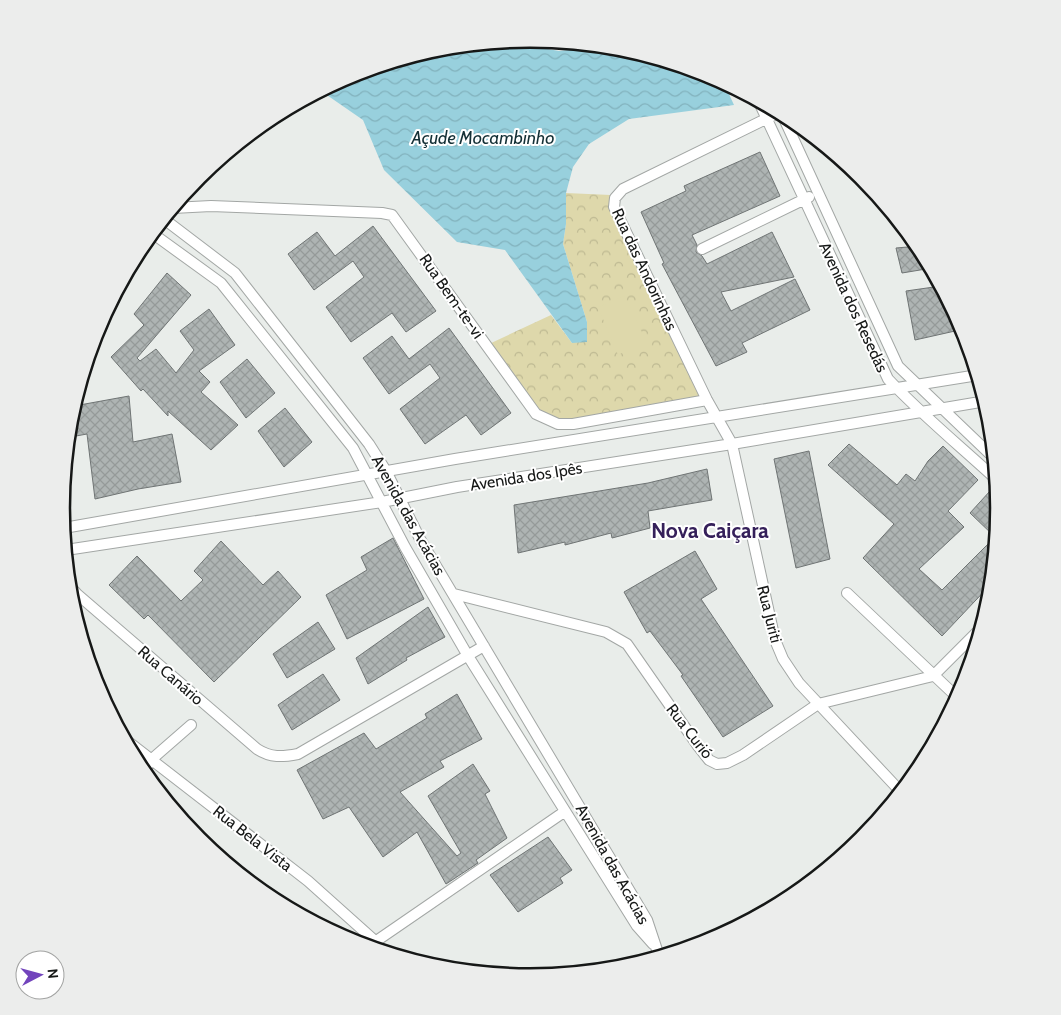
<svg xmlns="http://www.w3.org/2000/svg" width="1061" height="1015" font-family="Cabin,sans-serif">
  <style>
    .park { fill: url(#park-crowns) }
    .pitch { fill: #ded8ab }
    .water { fill: url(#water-waves) }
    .building { fill: url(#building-cross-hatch); stroke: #6f7474 }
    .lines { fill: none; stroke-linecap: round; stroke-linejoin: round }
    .street-casing { stroke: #a3a7a5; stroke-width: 12 }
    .street { stroke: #fff; stroke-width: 10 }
    .labels { text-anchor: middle; stroke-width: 4; stroke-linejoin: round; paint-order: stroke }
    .street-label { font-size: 16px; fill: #161817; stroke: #fff }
    .water-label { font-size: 18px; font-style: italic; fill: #143036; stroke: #fff }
    .district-label { font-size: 21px; font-weight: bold; fill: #35205a; stroke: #fff }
    .rim { fill: none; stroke: #161817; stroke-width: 2.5 }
  </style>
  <defs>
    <pattern id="park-crowns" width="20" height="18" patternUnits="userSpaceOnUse" patternTransform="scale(1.25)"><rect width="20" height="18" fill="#ded8ab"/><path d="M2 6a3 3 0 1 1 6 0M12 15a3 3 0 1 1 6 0" fill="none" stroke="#beb992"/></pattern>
    <pattern id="water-waves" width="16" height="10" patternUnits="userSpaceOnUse" patternTransform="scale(1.25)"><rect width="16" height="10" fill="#98d0dd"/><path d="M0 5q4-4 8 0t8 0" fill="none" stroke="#82b2bd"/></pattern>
    <pattern id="building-cross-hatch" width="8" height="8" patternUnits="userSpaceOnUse" patternTransform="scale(1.25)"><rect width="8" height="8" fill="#aeb4b3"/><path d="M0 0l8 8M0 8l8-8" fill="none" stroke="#959a99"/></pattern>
  </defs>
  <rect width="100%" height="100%" fill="#e9edea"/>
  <path class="park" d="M566 193 611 195 706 400 557 422 538 411 489 344 551 315 572 343 587 322 563 244 566 224Z"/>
  <path class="pitch" d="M625 296 646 341 618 355 598 307Z"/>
  <path class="water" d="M503 41 559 51 605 46 622 48 710 75 723 81 734 105 629 119 589 144 573 167 566 193V224L563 244 587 322V342L572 343 505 250 457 242 384 170 363 120 321 91 351 74 439 48Z"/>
  <path class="building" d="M760 152 780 196 692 235 697 245 696 252 702 256 707 264 772 232 794 277 721 292 731 311 795 279 810 310 742 343 747 352 716 366 662 264 664 263 641 212 686 191 684 186Z
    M373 226 436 311 406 332 392 313 351 342 326 307 364 277 353 261 314 290 288 254 317 232 335 256Z
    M919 246 932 268 902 273 896 248Z
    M167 273 191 295 137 358 140 361 156 349 176 373 194 350 180 331 209 309 235 345 199 371 210 382 201 392 238 425 211 450 168 411V416L143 389 141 391 111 357 144 325 134 314Z
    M941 286 964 329 915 340 906 291Z
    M449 328 511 413 481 435 466 415 425 444 400 409 440 378 430 364 389 394 363 358 392 336 409 359Z
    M247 359 275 393 246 418 220 382Z
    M129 396 133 442 172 434 181 482 138 489 95 499 87 434 76 436 72 411 74 406Z
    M285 408 312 442 284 467 258 431Z
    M849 444 897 485 906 474 915 481 928 461 943 446 978 480 948 511 964 527 919 569 942 590 995 537 970 513 990 491 998 500 992 583 942 636 863 558 894 524 828 465Z
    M809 451 830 559 796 568 774 459Z
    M707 469 712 500 648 511 650 528 612 538 611 533 565 545V542L518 553 514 505 648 483Z
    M393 538 424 599 347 639 326 595 367 570 361 557Z
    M221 541 263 585 278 571 301 597 214 682 148 615 144 619 109 585 137 556 181 601 203 580 194 571Z
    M695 551 717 589 701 599 773 706 723 737 681 676 683 675 650 631 647 633 624 592Z
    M428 607 445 637 406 658 407 660 368 684 356 658Z
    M318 622 335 649 287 678 273 654Z
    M323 674 340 700 292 730 278 705Z
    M457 694 482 739 440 761 444 767 400 792 457 856 461 853 428 796 473 764 490 791 485 794 507 838 476 860 478 863 446 884 417 832 383 857 349 807 323 819 297 770 364 733 376 749 427 718 425 714Z
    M548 837 572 870 560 878 563 883 518 912 490 875Z"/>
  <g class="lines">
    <g class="street-casing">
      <path id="street" d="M758 100 888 379C922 415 960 446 997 480
        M780 112 623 189 615 198 614 207 707 400 732 444 775 640 783 659 799 683 901 792
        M781 112 898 366 994 458
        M173 208 211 206 382 213 392 215 536 414 558 424H573L707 400
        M164 219 235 273 369 444 386 471 420 539 647 920 659 956
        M152 233 221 283 353 448 405 547 468 656 637 926 653 944
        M702 249 809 197
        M64 528 455 459 978 375
        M66 550 382 502 457 487 732 444 986 401
        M69 585 77 594 257 749C271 758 282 757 298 754L484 646
        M847 593 958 698
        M454 594 606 632 627 644 698 746 709 760 717 764 727 763 743 755 818 704 933 676 982 627
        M126 740 308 881 375 941
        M144 771 152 759 191 725
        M369 946 564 812"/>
    </g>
    <use href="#street" class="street"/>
  </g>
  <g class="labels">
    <g class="street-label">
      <text transform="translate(645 269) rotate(65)" y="6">Rua das Andorinhas</text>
      <text transform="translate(452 296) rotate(55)" y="6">Rua Bem-te-vi</text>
      <text transform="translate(854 307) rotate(65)" y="6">Avenida dos Resedás</text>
      <text transform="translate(526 476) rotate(-9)" y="6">Avenida dos Ipês</text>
      <text transform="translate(409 515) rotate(61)" y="6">Avenida das Acácias</text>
      <text transform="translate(770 614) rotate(76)" y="6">Rua Juriti</text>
      <text transform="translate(171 675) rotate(41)" y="6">Rua Canário</text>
      <text transform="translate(690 731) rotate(52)" y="6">Rua Curió</text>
      <text transform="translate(253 838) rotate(38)" y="6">Rua Bela Vista</text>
      <text transform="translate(613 864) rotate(61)" y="6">Avenida das Acácias</text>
    </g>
    <g class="water-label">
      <text x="483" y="144">Açude Mocambinho</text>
    </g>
    <g class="district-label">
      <text x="710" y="538">Nova Caiçara</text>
    </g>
  </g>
  <path d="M0 0H1061V1015H0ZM70 508a460 460 0 1 1 920 0a460 460 0 1 1-920 0Z" fill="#ecedec" fill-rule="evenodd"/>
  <path class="rim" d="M70 508a460 460 0 1 1 920 0a460 460 0 1 1-920 0Z"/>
  <g transform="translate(40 975) rotate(84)"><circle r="24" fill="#ffffff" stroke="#a2a3a2"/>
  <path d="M0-4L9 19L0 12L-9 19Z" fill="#7244bc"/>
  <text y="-8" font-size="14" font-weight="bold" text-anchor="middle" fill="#161817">N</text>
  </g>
</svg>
